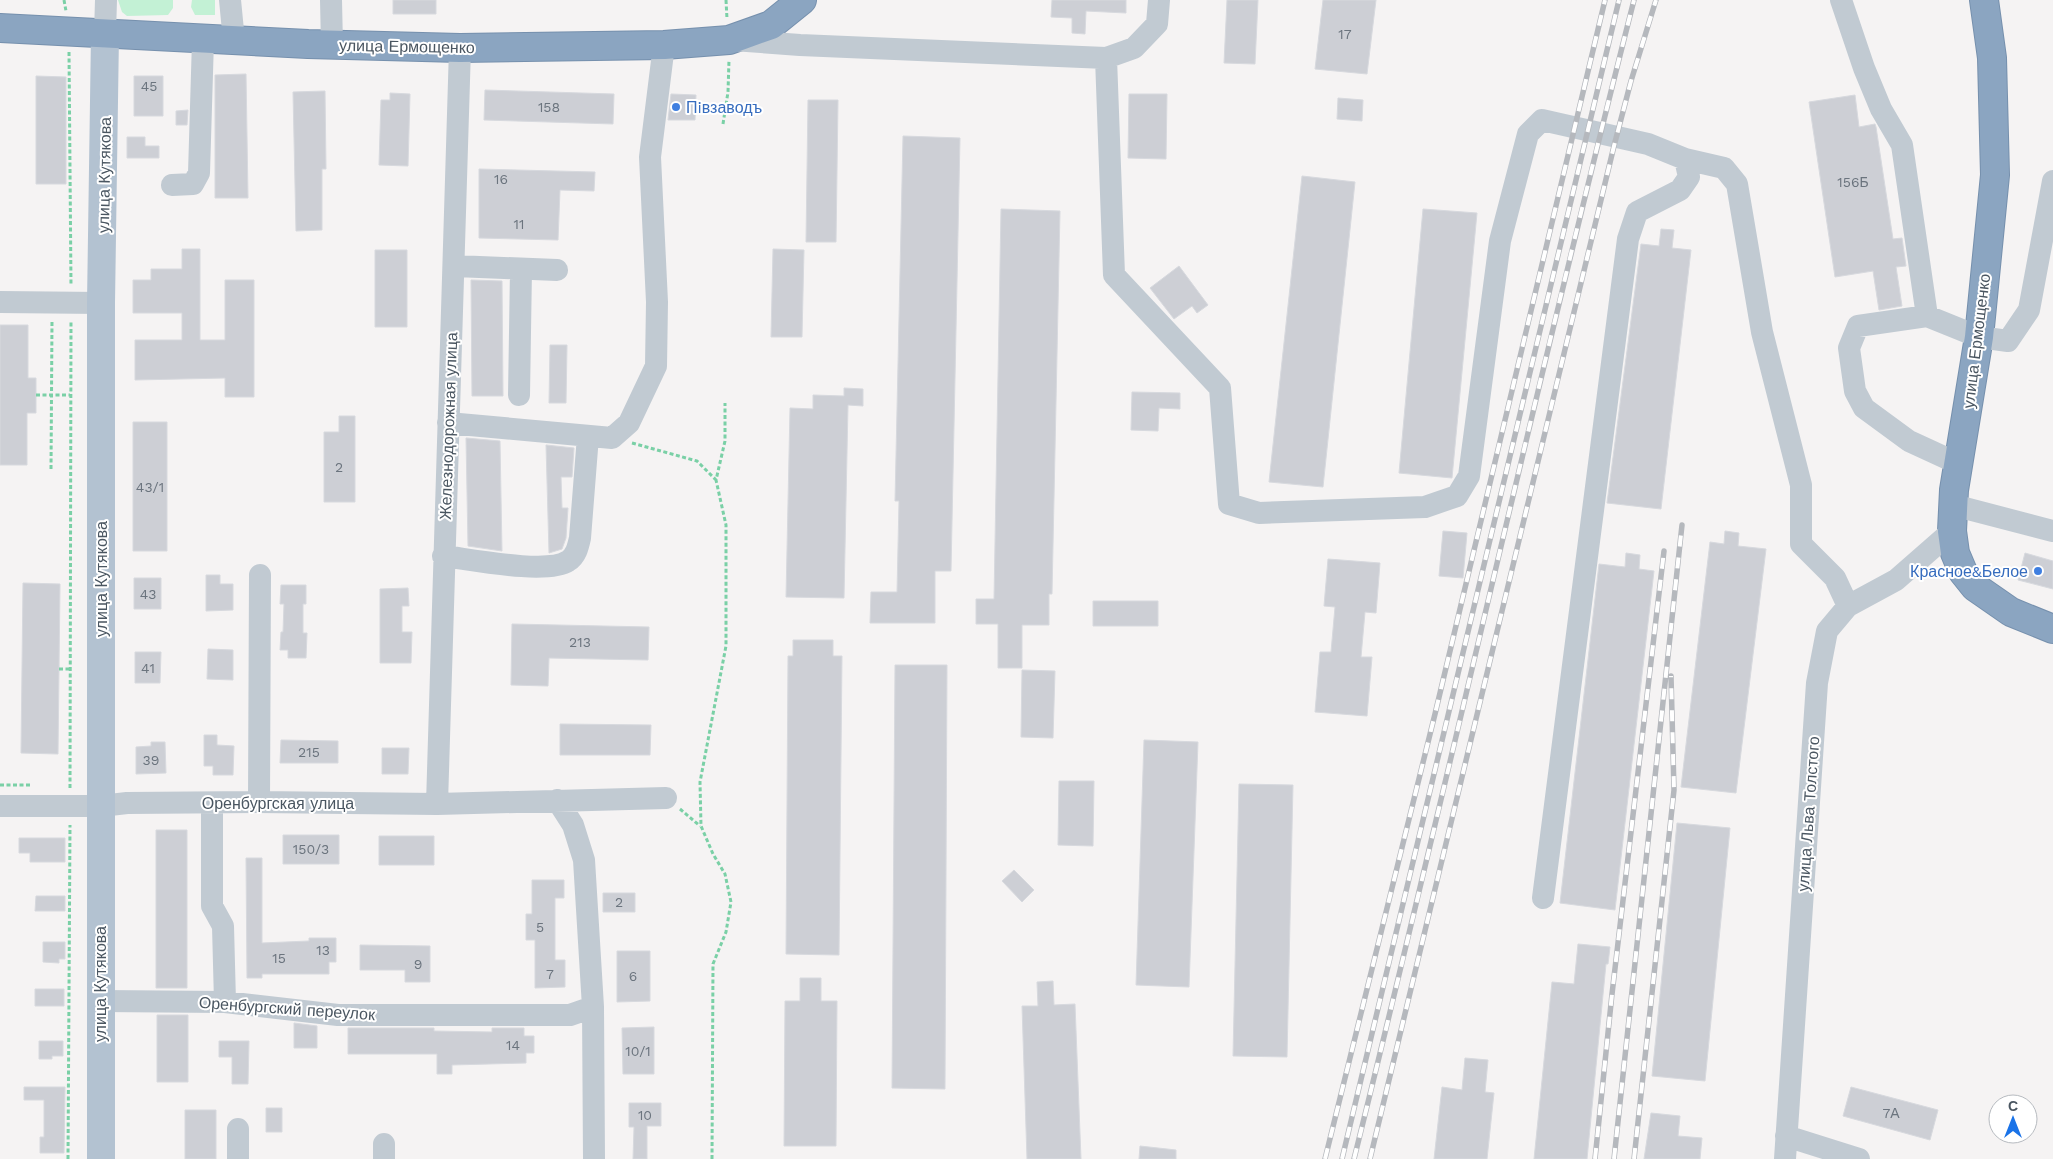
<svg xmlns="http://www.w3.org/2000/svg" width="2053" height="1159" font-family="'Work Sans',sans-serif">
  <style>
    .green { fill: #c3f1d5 }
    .building { fill: #cdcfd5; stroke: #d7d9de }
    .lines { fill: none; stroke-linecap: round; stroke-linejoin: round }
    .highway-casing { stroke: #7690ad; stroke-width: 30 }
    .path { stroke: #7ad0a6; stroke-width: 3; stroke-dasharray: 4 2.5; stroke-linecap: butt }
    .minor { stroke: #c1cad2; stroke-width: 22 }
    .major { stroke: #b3c2d1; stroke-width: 28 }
    .highway { stroke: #8ba5c1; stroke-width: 28 }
    .rail-casing { stroke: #b5b8bd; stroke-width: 5.5 }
    .rail { stroke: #fff; stroke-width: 4; stroke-dasharray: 11; stroke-linecap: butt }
    .shop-dot { fill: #3f7fe0; stroke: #fff; stroke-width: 2 }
    .labels { text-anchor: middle; stroke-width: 4; stroke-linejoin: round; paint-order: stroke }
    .number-label { font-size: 14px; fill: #6b747e }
    .street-label { font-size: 16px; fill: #4a5661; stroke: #fff }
    .shop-label { font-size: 16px; fill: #366cbe; stroke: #fff; text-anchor: start }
  </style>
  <rect width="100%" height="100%" fill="#f5f3f3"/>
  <path class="green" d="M118 0H173V8L168 15 127 16 122 12Z
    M192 0H215V15H195L191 7Z"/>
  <path class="building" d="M393 0H436V14H393Z
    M1052 0H1126V13L1086 11 1085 34 1072 33V18L1051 17Z
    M1227 0H1258L1255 64 1224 63Z
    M1323 0H1376L1367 74 1315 69Z
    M246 74 248 198H215V75Z
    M36 76 66 77V184H36Z
    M134 76H163V116H134Z
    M485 90 614 94 613 124 484 120Z
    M325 91 326 169H322V230L296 231 293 92Z
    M390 93 410 94 408 166 379 165 381 100H390Z
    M671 94 696 95 695 120H668Z
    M1129 94H1167L1166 159 1128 158Z
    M1855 95 1859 127 1875 124 1876 127 1893 239 1902 238 1906 266 1896 267 1902 306 1879 310 1873 271 1835 277 1809 102Z
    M1338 98 1363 100 1362 121 1337 119Z
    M808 100H838L836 242H806Z
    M188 110 187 125H176V111Z
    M903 136 960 138 951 571H935V623H870L871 592H897L899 501H895Z
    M127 137H145V146H159V158H127Z
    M479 169 595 172 594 191 560 190 558 240 479 238Z
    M1302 176 1355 182 1323 487 1269 482Z
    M1001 209 1060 211 1052 594H1049V625H1022V668H998V624H976V599H994Z
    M1423 209 1477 213 1452 478 1399 473Z
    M1661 229 1674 230 1672 248 1691 250 1661 509 1607 503 1641 244 1659 246Z
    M182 249H200V340H225V280H254V397H225V378L135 380V340H182V313H133V280H151V269H182Z
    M773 249 804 250 802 337H771Z
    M375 250H407V327H375Z
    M1179 266 1208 305 1197 313 1192 306 1174 319 1150 288Z
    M471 280 502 281 503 396H472Z
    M0 325H28V378H36V413H27V465H0Z
    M550 345H567L566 403H549Z
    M844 388 863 389V406L848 405 844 598 786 597 790 408 813 409V395L844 396Z
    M1132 392 1180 393V409L1159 408 1158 431 1131 430Z
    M339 416H355V502H324V432H339Z
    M133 422H167V551H133Z
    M466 438 500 441 502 551 468 546Z
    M546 445 574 448 572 477H561L562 508H568L566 538 562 549 549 553Z
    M1443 531 1467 533 1463 578 1439 576Z
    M1725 531 1739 533 1738 546 1766 549 1736 793 1681 787 1710 542 1724 544Z
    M1626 553 1640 555 1639 569 1654 571 1615 910 1560 903 1599 564 1625 567Z
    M2025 553 2053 561V589L2018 580Z
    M1328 559 1380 563 1376 613 1365 612 1361 657H1372L1367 716 1315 712 1320 652H1331L1335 607 1324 606Z
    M206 575H220V584H233V610L206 611Z
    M134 578H161V609H134Z
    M23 583 60 584 58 754 21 753Z
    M281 585H306V604H303V633H307L306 658H288V650H280L281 632H283L284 604H280Z
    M408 588 409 606H402V632H412L411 663H380V589Z
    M1093 601H1158V626H1093Z
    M512 624 649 627 648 660 549 658 548 686 511 685Z
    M793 640H833V656H842L839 955 786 954 788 656H793Z
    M208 649 233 650V680L207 679Z
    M135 652H161L160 683H135Z
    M895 665H947L945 1089 892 1088Z
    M1022 670 1055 671 1053 738 1021 737Z
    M560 724 651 725 650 755H560Z
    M204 735H217V745L234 746 233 775H213V766H204Z
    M281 740 338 741V763H280Z
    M1144 740 1198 742 1189 987 1136 985Z
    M151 742H165L166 773 136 774V747L151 746Z
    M382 748H409L408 774H382Z
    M1059 781H1094L1093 846 1058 845Z
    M1239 784 1293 785 1287 1057 1233 1056Z
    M1677 823 1730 828 1705 1081 1652 1076Z
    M156 830H187V988H156Z
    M283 835H339V864H283Z
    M379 836H434V865H379Z
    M19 838H65V862H30V853H19Z
    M246 858H262V943L309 941V938H336V962H329V974H262V978H247Z
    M1014 870 1034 890 1022 902 1002 881Z
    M532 880H564V898H555V960H565V987L535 988V940H526V914H532Z
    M603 893H635V912H603Z
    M36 896H65V911H35Z
    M43 942H65V959H59V963L43 962Z
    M1578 944 1610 947 1608 964H1606L1587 1159H1534L1552 982 1574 984Z
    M360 945 430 946V982H405V970H360Z
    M617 951H650V1001L617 1002Z
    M800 978H821V1001H837L836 1146H784L785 1001H800Z
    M1053 981 1054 1005 1075 1004 1081 1159H1027L1022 1006H1038L1037 982Z
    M35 989H64V1006H35Z
    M157 1015H188V1082H157Z
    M294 1023 317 1026V1048H294Z
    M654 1027V1074H623L622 1028Z
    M348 1028H434V1031L492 1032V1028H524V1036H534V1053H526V1063L452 1065V1074H437V1054H348Z
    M39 1041H63V1056H52V1059H39Z
    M219 1041H249L248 1084H232V1057H219Z
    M1465 1058 1488 1060 1485 1092 1494 1093 1487 1159H1434L1442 1087 1462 1090Z
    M24 1087H65L64 1153H40V1137H44V1100H24Z
    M1851 1087 1938 1110 1930 1140 1843 1116Z
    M629 1103H661V1126H647V1159H633L634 1127H629Z
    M266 1108H282V1132H266Z
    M185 1110H216V1159H185Z
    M1651 1113 1680 1116 1678 1136 1702 1138 1700 1159H1644Z
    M1140 1146 1176 1150V1159H1139Z"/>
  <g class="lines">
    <g class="highway-casing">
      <path id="highway" d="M1984 0 1992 58 1995 175 1979 337 1954 490 1952 531 1955 553 1963 572 1975 587 2011 612 2053 629
        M0 28 308 44 460 48 664 45 729 40 771 25 802 0"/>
    </g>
    <path class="path" d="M64 0 66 11
      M726 0 727 19
      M69 52 71 286
      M723 124 728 92 729 60
      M36 395H70
      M632 443 697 461 716 480
      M51 469 52 321
      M59 669H70
      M0 785H32
      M70 788 71 320
      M680 809 700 826
      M68 1159 70 825
      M712 1159 713 964 726 932 731 902 725 874 713 854 701 826 700 782 726 646V525L716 480 725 441V403"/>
    <path class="minor" d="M230 0 234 41
      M331 0 332 45
      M1841 0 1864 68 1881 109 1902 145 1927 316
      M105 34 106 0
      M733 40 800 45 1106 58 1134 48 1157 24 1159 0
      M1106 58 1114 275 1220 388 1229 504 1259 513 1425 507 1457 496 1469 476 1500 241 1528 134 1542 120 1648 144 1685 159 1689 177 1680 190 1637 212 1628 239 1543 898
      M1685 159 1724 168 1737 184 1762 332 1801 485V544L1835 578 1848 606
      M172 185 193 184 199 173 203 40
      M455 266 557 270
      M0 302 101 303
      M519 395 521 269
      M448 423 612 438 629 423 656 366 657 302 650 157 664 45
      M1959 464 1909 441 1864 408 1855 391 1849 348 1858 326 1927 316 1979 337 2008 341 2029 310 2053 181
      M1953 505 2053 531
      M443 556C469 559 547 575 568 561 576 556 578 547 580 538L588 436
      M557 800 573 825 584 860 593 1007 594 1159
      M259 802 260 575
      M212 803V906L223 926 225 1002
      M437 804 460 48
      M0 806H101L127 803 259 802 437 804 666 798
      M100 1001 225 1002 338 1015H570L593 1007
      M1786 1136 1859 1159
      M238 1159V1129
      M384 1159V1144
      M1785 1159 1817 683 1827 631 1848 606 1896 580 1952 531"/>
    <path class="major" d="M101 1159V303L105 34"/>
    <use href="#highway" class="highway"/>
    <g class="rail-casing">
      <path id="rail" d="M1325 1159 1435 714 1605 0
        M1342 1159 1619 0
        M1354 1159C1450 773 1536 385 1634 0
        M1370 1159 1614 146 1631 81 1656 0
        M1595 1159 1612 994 1664 551
        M1614 1159 1682 525
        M1634 1159 1674 790 1671 676"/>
    </g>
    <use href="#rail" class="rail"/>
  </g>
  <g class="shop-dot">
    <circle cx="676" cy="107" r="5"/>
    <circle cx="2038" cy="571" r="5"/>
  </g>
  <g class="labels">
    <g class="number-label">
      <text x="1345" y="39">17</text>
      <text x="149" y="91">45</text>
      <text x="549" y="112">158</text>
      <text x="501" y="184">16</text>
      <text x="1853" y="187">156Б</text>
      <text x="519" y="229">11</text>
      <text x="339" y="472">2</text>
      <text x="150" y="492">43/1</text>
      <text x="148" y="599">43</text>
      <text x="580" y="647">213</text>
      <text x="148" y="673">41</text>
      <text x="309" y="757">215</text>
      <text x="151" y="765">39</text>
      <text x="311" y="854">150/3</text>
      <text x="619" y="907">2</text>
      <text x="540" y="932">5</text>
      <text x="323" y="955">13</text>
      <text x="279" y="963">15</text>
      <text x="418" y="969">9</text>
      <text x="550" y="979">7</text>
      <text x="633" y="981">6</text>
      <text x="513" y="1050">14</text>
      <text x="638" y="1056">10/1</text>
      <text x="1891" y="1118">7А</text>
      <text x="645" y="1120">10</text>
    </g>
    <g class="street-label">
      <text transform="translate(407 46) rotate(1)" y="6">улица Ермощенко</text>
      <text transform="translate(104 175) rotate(-89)" y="6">улица Кутякова</text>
      <text transform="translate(1976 341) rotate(-83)" y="6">улица Ермощенко</text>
      <text transform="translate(448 426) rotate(-88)" y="6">Железнодорожная улица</text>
      <text transform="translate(101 579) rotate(-90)" y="6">улица Кутякова</text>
      <text x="278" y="809">Оренбургская улица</text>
      <text transform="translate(1808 814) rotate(-86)" y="6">улица Льва Толстого</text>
      <text transform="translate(100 984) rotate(-90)" y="6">улица Кутякова</text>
      <text transform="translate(287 1008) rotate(4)" y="6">Оренбургский переулок</text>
    </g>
    <g class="shop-label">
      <text x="686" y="113">Пiвзаводъ</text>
      <text x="2028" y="577" text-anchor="end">Красное&amp;Белое</text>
    </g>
  </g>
  <g transform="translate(2013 1119)"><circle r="24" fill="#ffffff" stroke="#b7bbc0"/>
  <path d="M0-4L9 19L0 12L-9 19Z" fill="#1a73e8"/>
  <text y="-8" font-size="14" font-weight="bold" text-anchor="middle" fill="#4a5661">С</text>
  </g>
</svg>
